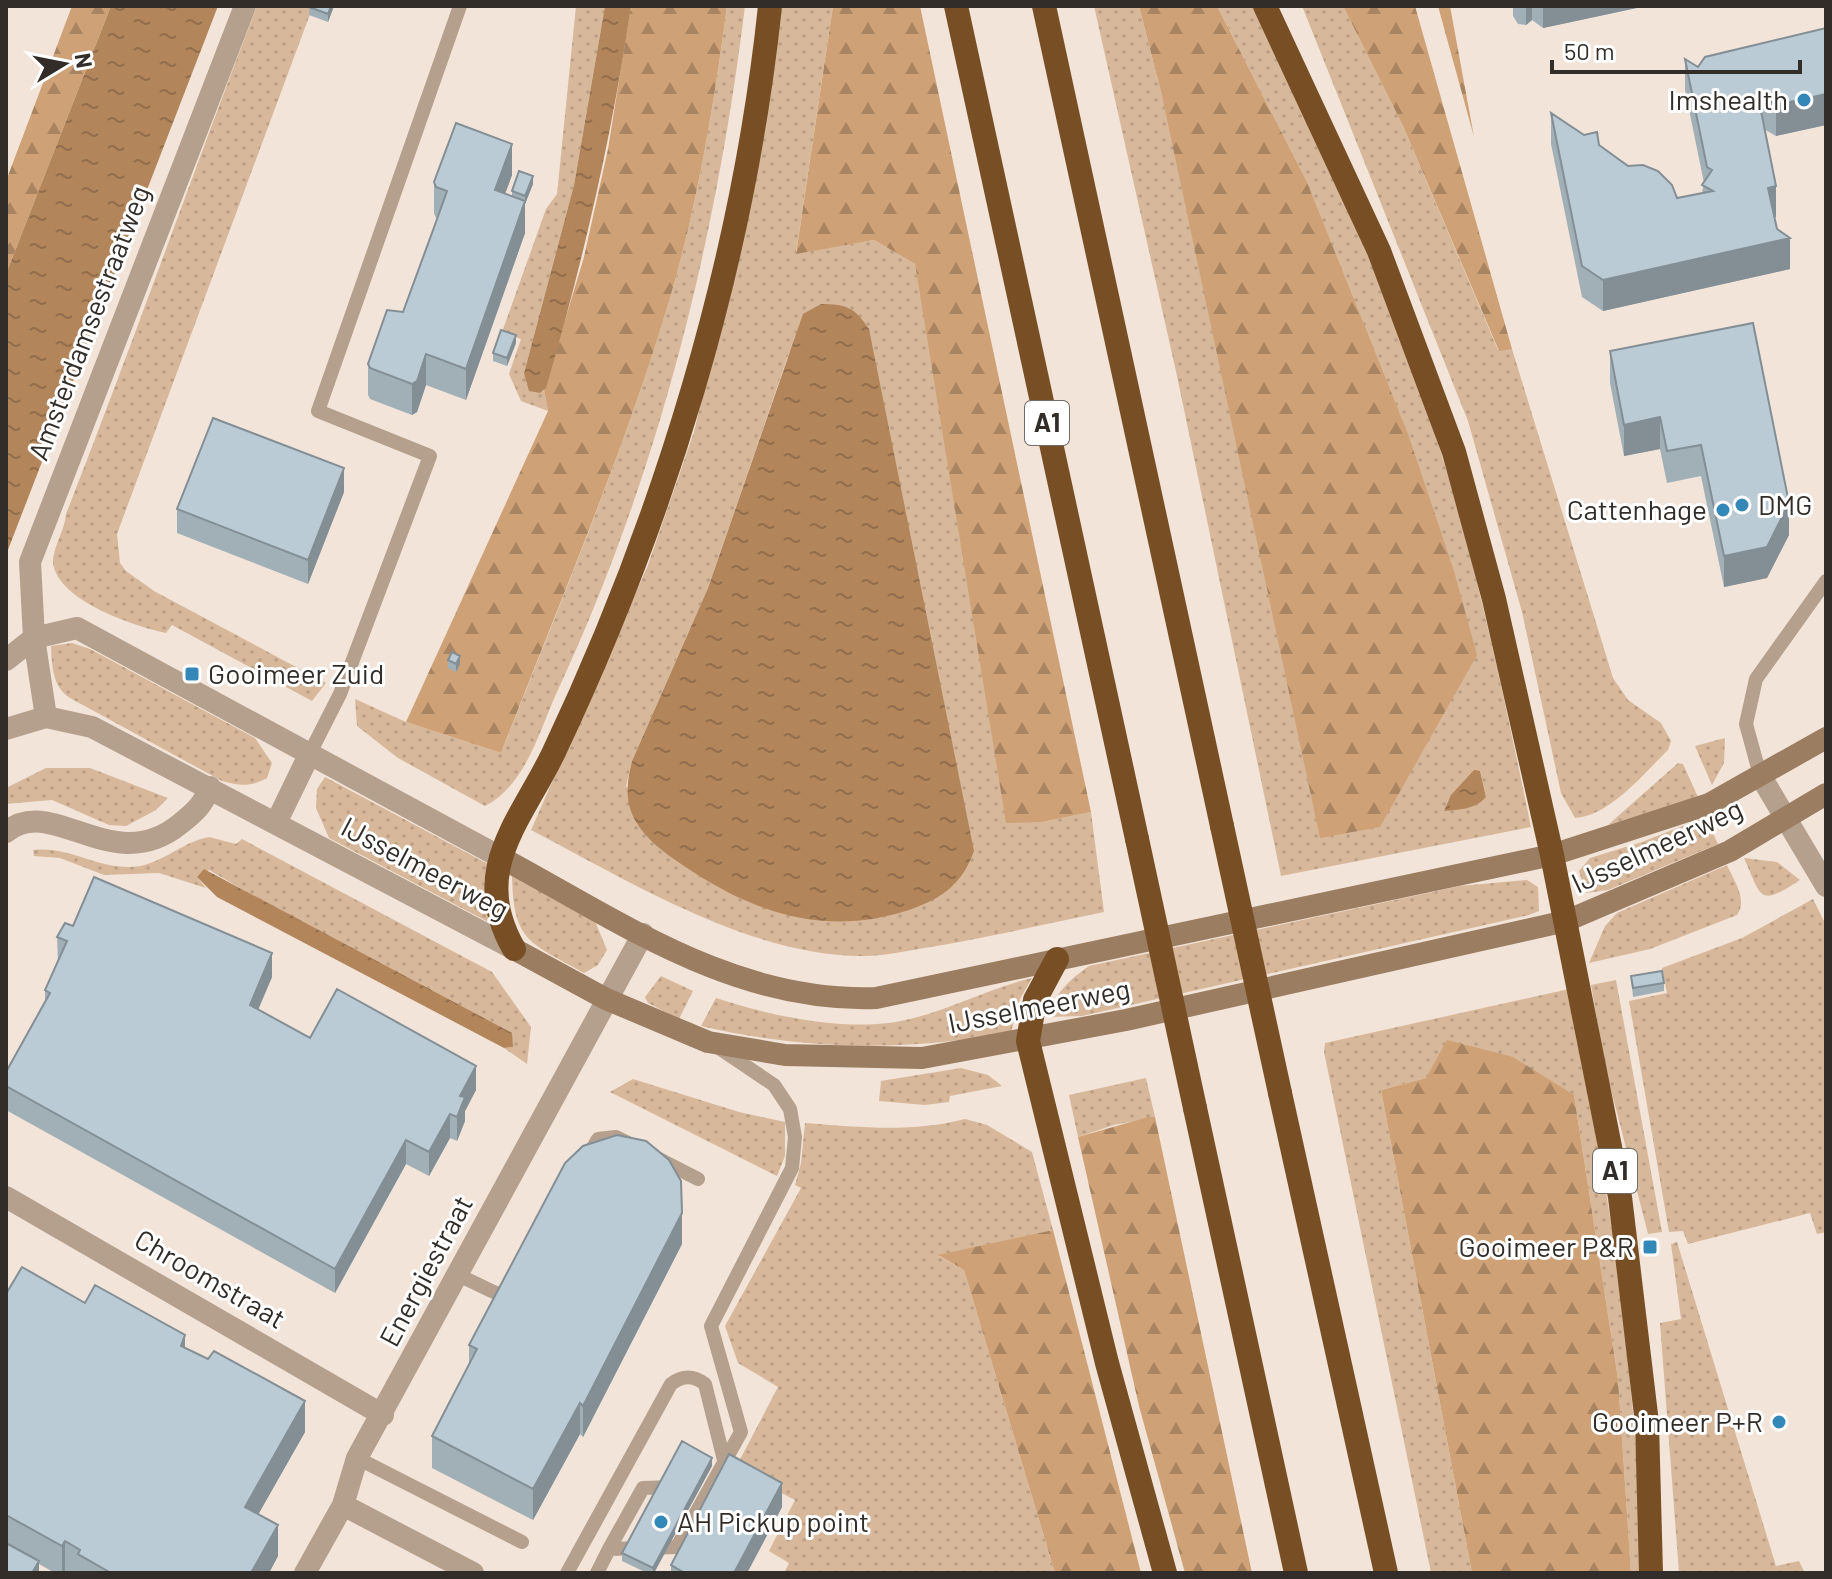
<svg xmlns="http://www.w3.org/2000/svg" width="1832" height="1579" font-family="Barlow,sans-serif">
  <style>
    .grass { fill: url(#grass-dots); fill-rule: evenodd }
    .forest { fill: url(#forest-firs) }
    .water { fill: url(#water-ripples) }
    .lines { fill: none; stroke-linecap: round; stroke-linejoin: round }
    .service { stroke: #b4a08d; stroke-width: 14 }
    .minor { stroke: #b4a08d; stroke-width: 22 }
    .tertiary { stroke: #b4a08d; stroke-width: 22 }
    .secondary { stroke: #9b7d62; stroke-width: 22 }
    .motorway { stroke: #784f25; stroke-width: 24 }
    .motorway-bridge { stroke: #784f25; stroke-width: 24 }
    .wall { fill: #a1afb7 }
    .shaded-wall { fill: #838e95 }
    .building { fill: #bbcbd5; stroke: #838e95; stroke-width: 2 }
    .poi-dot { fill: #3488b8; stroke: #fff; stroke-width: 3 }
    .labels { text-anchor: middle; stroke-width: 6; stroke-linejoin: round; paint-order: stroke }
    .shield { fill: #fff; stroke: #706c68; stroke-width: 2 }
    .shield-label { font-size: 26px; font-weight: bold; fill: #322d28 }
    .poi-label { font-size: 28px; fill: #322d28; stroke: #fff; text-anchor: end }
    .street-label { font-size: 28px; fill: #322d28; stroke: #fff }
  </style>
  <defs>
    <pattern id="grass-dots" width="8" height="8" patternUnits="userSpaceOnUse" patternTransform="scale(2)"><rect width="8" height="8" fill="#d8b89b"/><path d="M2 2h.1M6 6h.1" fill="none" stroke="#ba9e86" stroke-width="1.8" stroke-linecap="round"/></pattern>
    <pattern id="forest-firs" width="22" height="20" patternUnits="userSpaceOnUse" patternTransform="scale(2)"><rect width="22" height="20" fill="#cfa176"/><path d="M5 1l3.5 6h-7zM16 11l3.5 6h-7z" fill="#a98461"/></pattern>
    <pattern id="water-ripples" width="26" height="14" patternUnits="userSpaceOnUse" patternTransform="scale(2)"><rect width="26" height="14" fill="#b2855b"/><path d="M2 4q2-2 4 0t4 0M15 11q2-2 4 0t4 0" fill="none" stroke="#916d4b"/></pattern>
  </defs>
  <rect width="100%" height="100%" fill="#f2e4d8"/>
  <path class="grass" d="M257 6H313L117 534 120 563 126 571 154 591 326 683 312 701 172 625 166 633C134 626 58 601 53 563 52 549 65 530 66 514 132 346 192 175 257 6Z
    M576 6H605L574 185 524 373 540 393 544 390 548 411 521 401 509 374 521 339 502 332 546 209 557 194Z
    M727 6H745C716 243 658 475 557 692 539 731 526 785 485 806L398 758 357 726 355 699 406 722 501 753C560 603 624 452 670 298 698 203 714 104 727 6Z
    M779 6H833L796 253 874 240 915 264 931 351 1042 822 1091 812 1104 912C1046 924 989 937 931 947 909 950 886 956 864 956 751 957 629 881 531 830L648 565 694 432 748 202ZM790 350 662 851 626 786 632 761 708 588Z
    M1094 6H1139L1162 96 1306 180 1217 6H1257C1333 164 1406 327 1454 496 1485 605 1508 716 1531 827L1281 876 1177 376ZM1480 771 1486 797 1463 809 1445 810Z
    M1302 6H1343L1404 128 1498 350 1512 349 1613 678 1628 700 1661 723 1671 741 1668 750C1644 773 1610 816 1575 818L1561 793 1522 612 1468 421Z
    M72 643 90 649 255 738 272 763 267 778C252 787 239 786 222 781L70 698C52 686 52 666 51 646Z
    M1725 738 1724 763 1712 785 1695 746Z
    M1678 763 1683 764 1698 797 1608 825Z
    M46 768H90L168 798 156 810 126 826 109 825 52 800 6 804V788Z
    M325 777 488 864 484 897 490 923 329 838 316 808 317 789Z
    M1705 817 1718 844 1608 890 1586 893 1579 871 1590 858 1642 842Z
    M209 837 236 844 242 839 492 972 531 1027 527 1064 504 1048 513 1047 209 870 197 877 206 888 159 873 104 875 60 858 34 856 33 850C68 846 94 867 129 867 160 867 180 842 209 837Z
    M1744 858 1777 862 1800 880C1759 907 1762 899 1744 858Z
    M1727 865C1734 881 1748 900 1737 915L1650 949 1589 963 1605 926 1617 913Z
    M512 875 594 919 607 950 598 965 584 973C530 942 513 943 512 875Z
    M1527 880 1538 887 1539 911 1529 915 1082 1016 1048 1017C1056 992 1068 981 1089 966L1460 886Z
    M1813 899 1826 925V1232L1817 1234 1810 1213 1688 1244 1683 1231 1669 1232 1629 1001 1667 993 1662 968 1742 938Z
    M661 976 693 991 679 1019 648 1003 645 997Z
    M1032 978 1020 999 1011 1032C907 1052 804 1050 701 1026L716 998C771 1016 852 1034 910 1019 952 1009 990 988 1032 978Z
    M1616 980 1662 1232 1648 1234 1606 1070 1591 985Z
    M1569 989C1609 1181 1637 1376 1642 1573H1631L1618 1379 1574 1095 1426 1078 1381 1090 1472 1573H1431L1324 1052 1325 1043Z
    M961 1068 988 1075 1002 1086 950 1096 949 1102 925 1105 879 1101 881 1081Z
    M1146 1078 1155 1117 1114 1125 1078 1137 1069 1095Z
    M633 1079 739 1112 785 1122V1156L777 1176 610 1092Z
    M965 1119 987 1125 1032 1152 1053 1230 939 1256 964 1270 1055 1573H784L789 1563 769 1551 795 1500 735 1469 778 1387 738 1363 725 1326 801 1188 795 1185 801 1163 805 1123C860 1127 911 1133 965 1119Z
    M1677 1242 1776 1566 1799 1561 1805 1573H1679L1660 1323 1681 1319 1671 1244Z"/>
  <path class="forest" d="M72 6H111L6 274V181Z
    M631 6H727C714 104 698 203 670 298 624 453 559 603 501 753L406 722 548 411 544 390 584 257 608 149Z
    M833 6H920L1091 812 1042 822 1006 823 915 264 874 240 796 254Z
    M1139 6H1217L1306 180 1408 434 1454 571 1477 655 1380 827 1320 838 1162 96Z
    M1343 6H1415L1512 349 1499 351 1404 128Z
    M1438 6H1450L1474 137Z
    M1447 1040 1513 1057 1574 1095 1618 1379 1631 1573H1472L1381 1090 1426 1078Z
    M1148 1117H1155L1252 1573H1185L1139 1406 1078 1137Z
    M1053 1230 1141 1573H1055L964 1270 938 1255Z"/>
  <path class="water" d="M111 6H218L6 555V274Z
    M605 6H631C612 136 583 262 546 388L540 393 529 391 524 373 574 185Z
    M821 304C847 304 855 308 869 329L974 851C962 884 943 898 909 910 826 937 755 914 684 866 666 854 645 839 635 820 624 800 627 781 632 761L708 588 803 314Z
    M1474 770 1480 771 1486 797C1476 809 1459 810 1444 811L1451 795Z
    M204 869 512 1033 513 1047 504 1048 217 897 197 877Z"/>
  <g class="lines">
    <path class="service" d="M310 753 340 694 430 456 318 411 460 6
      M1760 775 1746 724 1756 679 1826 581
      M588 1156 598 1139 616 1137 628 1143
      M657 1158 698 1179
      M458 1275 498 1294 511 1288
      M357 1458 522 1542
      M609 1549 643 1488 673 1487
      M567 1573 671 1384C683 1375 693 1375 705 1384L724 1460
      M597 1573 609 1549 677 1547 741 1432 711 1326 792 1168 795 1137 790 1109 774 1085 719 1048"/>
    <path class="minor" d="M1760 775 1826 886
      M6 832C53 793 112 879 180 824 195 812 203 805 210 787
      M6 1197 383 1415
      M343 1505 473 1573
      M305 1573 343 1505 357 1458 643 934"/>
    <path class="tertiary" d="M6 660 34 638 77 628 500 857
      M46 717 34 638 30 562 245 6
      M6 729 46 717 92 727 514 949
      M276 823 310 753"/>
    <path class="secondary" d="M500 857C621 922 734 1003 876 998L1552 855 1709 804 1826 738
      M514 949 606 999 708 1042 785 1055 922 1058 1126 1020 1566 921 1730 851 1826 794"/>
    <path class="motorway" d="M956 6 1137 839
      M1044 6 1222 826
      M1265 6 1379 251 1454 452 1494 599 1552 855 1620 1197 1647 1423 1651 1573
      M514 949C469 871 520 822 553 754 664 520 743 264 770 6
      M1057 959 1035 1000 1028 1041 1107 1363 1165 1573
      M1280 1093 1386 1573
      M1195 1108 1296 1573"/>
    <path class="motorway-bridge" d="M1222 826 1280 1093
      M1137 839 1195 1108"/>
  </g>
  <path class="wall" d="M310 6H334L328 22 309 15Z
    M1509 6H1646L1543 28 1532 20 1526 25 1518 24 1513 16V8Z
    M1826 28V125L1776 136 1764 129 1776 217 1774 218 1790 269 1603 311 1582 297 1551 144V113L1677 198 1702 193 1704 183 1685 90V59L1698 67Z
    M512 175 505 194 512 196V191L533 184 525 204V233L466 400 426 385 417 412 412 415 370 399 368 395V364L403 312 437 219 436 218 434 213V182Z
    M516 343 507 366 493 361V353Z
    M1610 351 1789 535 1767 578 1724 587 1701 476 1667 483 1660 449 1624 456 1610 383Z
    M344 492 308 584 177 533V509Z
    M448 660 460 664 456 672 448 668Z
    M73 926 272 977 258 1009 310 1038 476 1090 465 1111V1121L457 1141 450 1138 429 1176 406 1164 335 1293 6 1110V1072L45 1001V990L58 961 57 937Z
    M1631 976 1664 983V991L1633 997Z
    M682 1244 583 1437 580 1434 533 1520 432 1468V1436L469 1366V1345Z
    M6 1294 85 1303 185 1348 305 1432 258 1514 278 1556 269 1573H55L39 1564V1573H6Z
    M712 1466 654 1573H647L622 1561V1553Z
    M782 1507 747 1573H671V1565Z"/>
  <path class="shaded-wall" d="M331 6H334L328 22V14Z
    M1526 6H1532V20L1526 25Z
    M1543 6H1646L1543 28Z
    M1759 94V125L1753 102Z
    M1826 94V125L1776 136V105Z
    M512 144V175L495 221V190Z
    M533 176V184L525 204V196Z
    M1776 186V217L1768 219V188Z
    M525 201V233L466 400V369Z
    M1790 238V269L1603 311V280Z
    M516 335V343L507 366V358Z
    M426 354V385L417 412 412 415V384Z
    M1660 417V449L1624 456V425Z
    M344 468V492L308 584V560Z
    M1789 503V535L1767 578 1724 587V556Z
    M460 656V664L456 672V664Z
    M272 953V977L250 1029V1005Z
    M476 1066V1090L465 1111V1121L457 1141V1117L460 1096Z
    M450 1114V1138L429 1176V1152Z
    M406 1140V1164L335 1293V1269Z
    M682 1213V1244L583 1437V1406Z
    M185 1335V1366L181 1346Z
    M305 1401V1432L245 1538V1507Z
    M580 1403V1434L533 1520V1489Z
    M712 1458V1466L654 1573H653V1568Z
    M782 1483V1507L747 1573H734Z
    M278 1525V1556L269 1573H251Z
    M65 1541V1572L62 1573V1546Z
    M39 1561V1573H32Z"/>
  <path class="building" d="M310 6H331L328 14 309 7Z
    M1826 28V94L1776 105 1759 94 1753 102 1760 106 1776 186 1768 188 1777 229 1790 238 1603 280 1582 266 1551 113 1584 135 1597 132 1599 145 1628 166 1643 165 1658 171 1672 185 1677 198 1713 191 1702 185 1712 170 1707 167 1685 59 1698 67 1705 57Z
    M456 123 512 144 495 190 525 201 466 369 426 354 417 381 412 384 370 368 368 364 387 310 403 312 436 222 447 191 436 187 434 182Z
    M519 171 533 176 525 196 512 191Z
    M1753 323 1789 503 1767 547 1724 556 1701 445 1667 451 1660 417 1624 425 1610 351Z
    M501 330 516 335 507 358 493 353Z
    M213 418 344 468 308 560 177 509Z
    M452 652 460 656 456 664 448 660Z
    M94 877 272 953 250 1005 310 1038 337 989 476 1066 460 1096 465 1097 457 1117 450 1114 429 1152 406 1140 335 1269 6 1086V1072L50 993 45 990 67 941 57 937 65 923 73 926Z
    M1662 971 1664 983 1633 988 1631 976Z
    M617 1135 646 1141 669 1160 681 1181 682 1213 583 1406 580 1403 533 1489 432 1436 477 1349 469 1345 565 1163 583 1146Z
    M22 1267 85 1303 95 1285 185 1335 181 1346 208 1359 214 1351 305 1401 245 1507 278 1525 251 1573H111L78 1554 80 1550 65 1541 62 1546 6 1515V1294Z
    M682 1441 712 1458 653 1568 622 1553Z
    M729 1454 782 1483 734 1573H685L671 1565Z
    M6 1543 39 1561 32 1573H6Z"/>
  <g class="poi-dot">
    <circle cx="1804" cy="100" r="8"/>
    <circle cx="1742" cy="505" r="8"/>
    <circle cx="1723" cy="510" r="8"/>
    <rect x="184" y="666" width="16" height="16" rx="4"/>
    <rect x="1642" y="1239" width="16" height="16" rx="4"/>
    <circle cx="1779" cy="1422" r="8"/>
    <circle cx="661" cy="1522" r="8"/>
  </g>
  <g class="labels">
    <g class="shield">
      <rect x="1025" y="401" width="44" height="44" rx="6"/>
      <rect x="1593" y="1149" width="44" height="44" rx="6"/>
    </g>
    <g class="shield-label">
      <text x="1047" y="432">A1</text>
      <text x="1615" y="1180">A1</text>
    </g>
    <g class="poi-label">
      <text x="1788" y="110">Imshealth</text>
      <text x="1758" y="515" text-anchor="start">DMG</text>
      <text x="1707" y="520">Cattenhage</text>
      <text x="208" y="684" text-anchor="start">Gooimeer Zuid</text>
      <text x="1634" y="1257">Gooimeer P&amp;R</text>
      <text x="1763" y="1432">Gooimeer P+R</text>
      <text x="677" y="1532" text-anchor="start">AH Pickup point</text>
    </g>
    <g class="street-label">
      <text transform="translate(89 323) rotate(-69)" y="10">Amsterdamsestraatweg</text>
      <text transform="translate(1657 846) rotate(-25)" y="10">IJsselmeerweg</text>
      <text transform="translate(425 868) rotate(28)" y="10">IJsselmeerweg</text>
      <text transform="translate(1039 1006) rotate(-11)" y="10">IJsselmeerweg</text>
      <text transform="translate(426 1271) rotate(-62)" y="10">Energiestraat</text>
      <text transform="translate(210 1279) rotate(30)" y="10">Chroomstraat</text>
    </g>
  </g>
  <rect width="1832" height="1579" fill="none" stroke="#322d28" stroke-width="16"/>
  <g transform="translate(64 64) rotate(80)" stroke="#ffffff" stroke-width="6" paint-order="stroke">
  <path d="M0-6L14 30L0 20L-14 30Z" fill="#322d28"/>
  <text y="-12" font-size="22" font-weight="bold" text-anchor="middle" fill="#322d28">N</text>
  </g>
  <path d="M1552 60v12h248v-12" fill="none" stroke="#322d28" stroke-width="4"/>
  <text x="1564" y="60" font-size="24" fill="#322d28" stroke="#ffffff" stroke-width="6" paint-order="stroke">50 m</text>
</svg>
